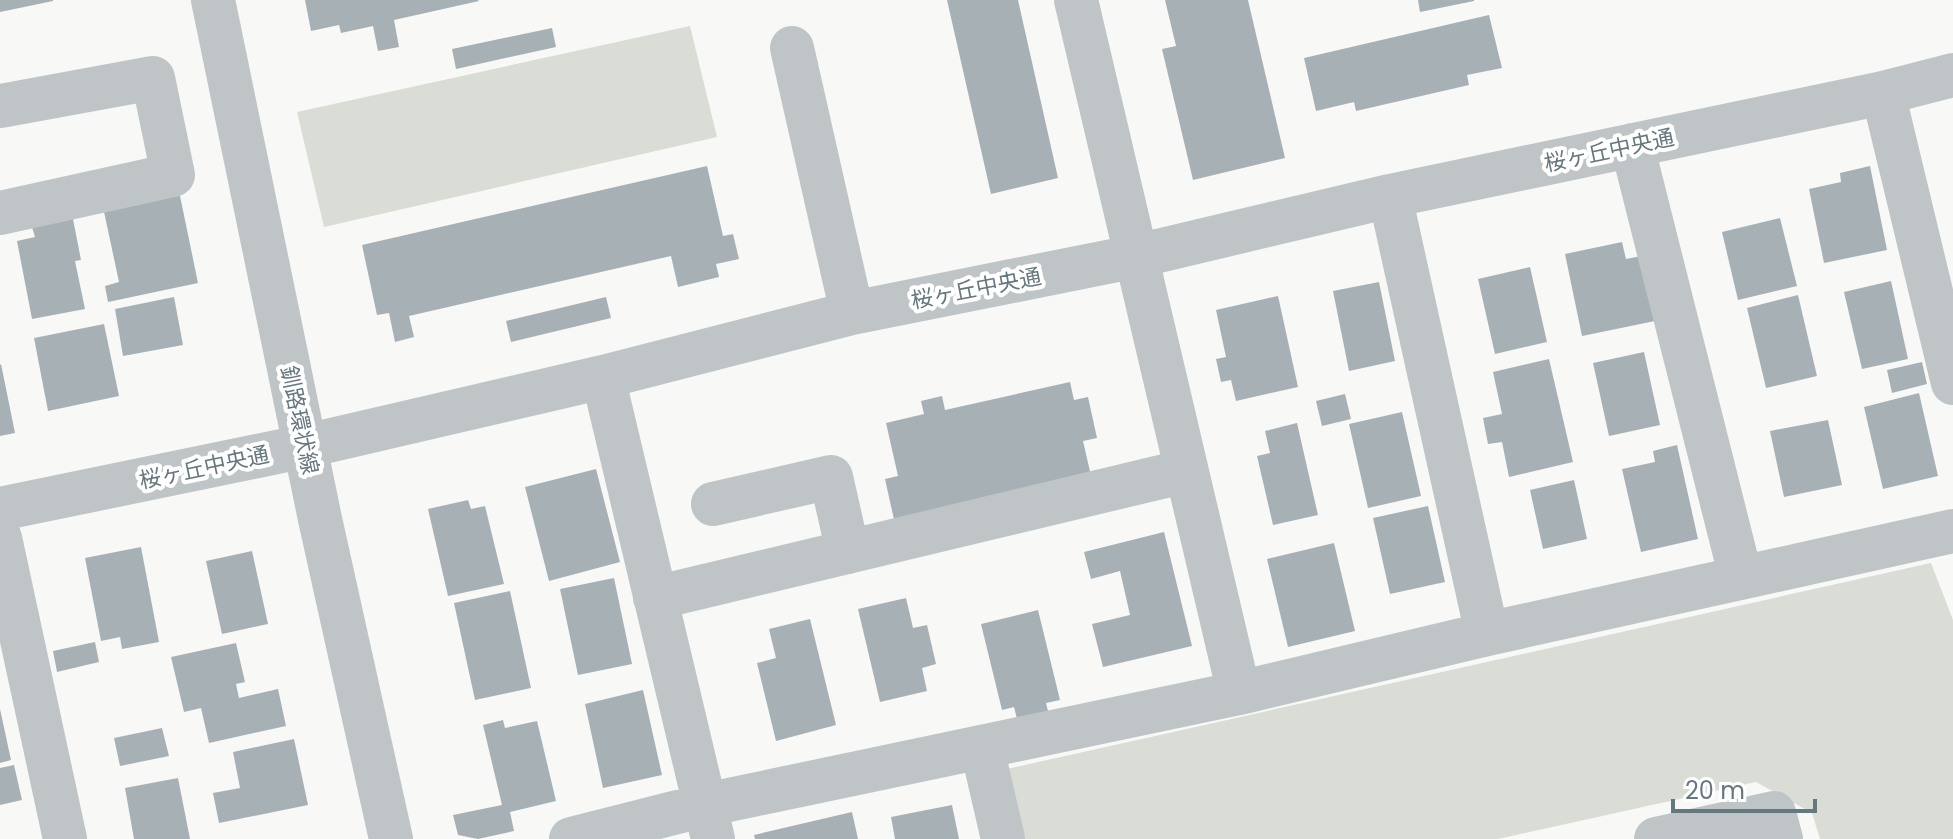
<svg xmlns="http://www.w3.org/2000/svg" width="1953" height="839" font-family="Poppins,'Noto Sans JP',sans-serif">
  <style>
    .green { fill: #d9ddd5 }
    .building { fill: #a7b1b5 }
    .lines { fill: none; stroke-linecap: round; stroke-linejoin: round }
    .minor { stroke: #bfc5c7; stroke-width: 44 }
    .labels { text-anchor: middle; stroke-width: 8; stroke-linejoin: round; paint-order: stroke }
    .street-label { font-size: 22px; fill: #65777f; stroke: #fff }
  </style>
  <rect width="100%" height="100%" fill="#f8f8f6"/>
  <path class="green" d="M690 26 717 137 324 227 297 112Z
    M1931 563 1953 620V839H1820L1812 813 1756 782 1498 839H1024L1007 769Z"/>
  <path class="building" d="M0 0H53V1L0 12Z
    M305 0H478L479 1 394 20 399 47 378 51 373 26 341 33 339 25 311 31Z
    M947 0H1018L1058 178 991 194Z
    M1165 0H1248L1285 158 1193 180 1162 49 1176 46Z
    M1418 0H1474V1L1420 12Z
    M1489 15 1502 68 1467 75 1469 85 1356 111 1354 102 1316 111 1304 58Z
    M552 28 556 47 456 69 452 49Z
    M707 166 723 236 733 234 739 259 716 264 719 277 678 287 671 256 409 316 414 337 395 342 389 313 377 315 362 245Z
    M1870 166 1887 250 1824 263 1809 189 1841 182 1840 173Z
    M179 191 198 283 108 302 105 286 119 282 103 207Z
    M1780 218 1797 286 1738 300 1722 232Z
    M73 219 81 260 75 261 85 309 32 319 17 241 35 237 32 227Z
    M1622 242 1626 259 1641 256 1655 321 1582 336 1565 254Z
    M1530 267 1547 342 1495 354 1478 279Z
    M1891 281 1908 359 1862 369 1844 292Z
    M1379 282 1395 361 1349 371 1333 291Z
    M1798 295 1817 376 1766 388 1747 308Z
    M1278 296 1298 387 1236 401 1231 380 1221 382 1216 359 1226 357 1216 310Z
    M174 297 183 345 123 356 115 309Z
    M606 297 611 318 511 342 506 321Z
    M104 324 119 396 48 411 34 338Z
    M1644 352 1660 425 1609 436 1593 363Z
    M1549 359 1573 462 1509 477 1502 442 1488 444 1483 418 1502 414 1493 372Z
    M1922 362 1927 384 1892 393 1887 370Z
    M1 364 15 433 0 436V365Z
    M1070 382 1074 400 1088 397 1097 438 1083 441 1092 480 895 524 885 479 898 476 886 423 924 414 921 401 942 396 945 410Z
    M1919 393 1938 476 1883 489 1864 407Z
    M1345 394 1351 419 1322 426 1316 401Z
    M1402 412 1421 496 1368 508 1349 424Z
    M1828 420 1842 485 1784 497 1770 431Z
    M1297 423 1318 515 1273 525 1257 456 1270 453 1265 431Z
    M1677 445 1698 539 1641 552 1622 469 1655 462 1653 451Z
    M596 469 620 562 549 581 525 487Z
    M1574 480 1587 539 1543 549 1530 490Z
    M468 500 471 509 485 506 504 584 448 596 428 509Z
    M1428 506 1445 582 1390 594 1373 518Z
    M1164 532 1192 646 1103 667 1092 624 1130 615 1120 571 1091 579 1084 552Z
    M1334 543 1355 631 1288 647 1267 559Z
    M141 547 159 642 122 649 120 637 101 641 85 558Z
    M252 551 268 624 222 634 206 561Z
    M614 578 632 664 578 675 560 589Z
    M510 591 531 688 475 700 454 603Z
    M906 598 913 628 927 625 936 664 922 668 927 691 880 702 858 609Z
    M1038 610 1060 700 1046 703 1048 711 1017 719 1014 707 1002 710 981 624Z
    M810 619 836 725 776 741 757 663 776 658 769 629Z
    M95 642 99 662 57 672 53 651Z
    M236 643 245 682 236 684 239 698 278 689 286 726 209 743 201 708 184 712 171 657Z
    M643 690 662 775 603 788 585 704Z
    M0 709 11 760 0 763Z
    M503 720 505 728 537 721 556 801 510 812 514 831 478 839 458 835 453 815 502 805 483 725Z
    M162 728 169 756 120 766 114 738Z
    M294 739 308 805 219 823 213 793 240 788 233 752Z
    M14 765 22 800 0 805V768Z
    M178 778 190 839H134L125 788Z
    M952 805 959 839H895L891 817Z
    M852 812 858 839H755L754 835Z"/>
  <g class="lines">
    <path class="minor" d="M213 0 320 519 391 839
      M1076 0 1239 693
      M792 48 852 313
      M1883 93 1953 383
      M0 106 153 78 173 175 0 213
      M1632 145 1741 578
      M1390 196 1487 634
      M603 377 713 839
      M713 504 831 477 848 552
      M0 509 306 446 603 377 852 313 1137 256 1390 196 1883 93 1953 75
      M0 538 65 839
      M655 598 1186 471
      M982 748 1003 839
      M571 839 705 805 1239 693 1487 634 1953 531
      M1656 839 1774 813 1781 839"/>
  </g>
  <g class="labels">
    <g class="street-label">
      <text transform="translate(1609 150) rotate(-12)" y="8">桜ヶ丘中央通</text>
      <text transform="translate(976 288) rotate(-11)" y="8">桜ヶ丘中央通</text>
      <text transform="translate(300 420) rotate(78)" y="8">釧路環状線</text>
      <text transform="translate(204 467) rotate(-12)" y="8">桜ヶ丘中央通</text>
    </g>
  </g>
  <path d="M1673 799v12h142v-12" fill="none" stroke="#65777f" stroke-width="4"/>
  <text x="1685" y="799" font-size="24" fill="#65777f" stroke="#ffffff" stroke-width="6" paint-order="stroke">20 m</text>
</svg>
